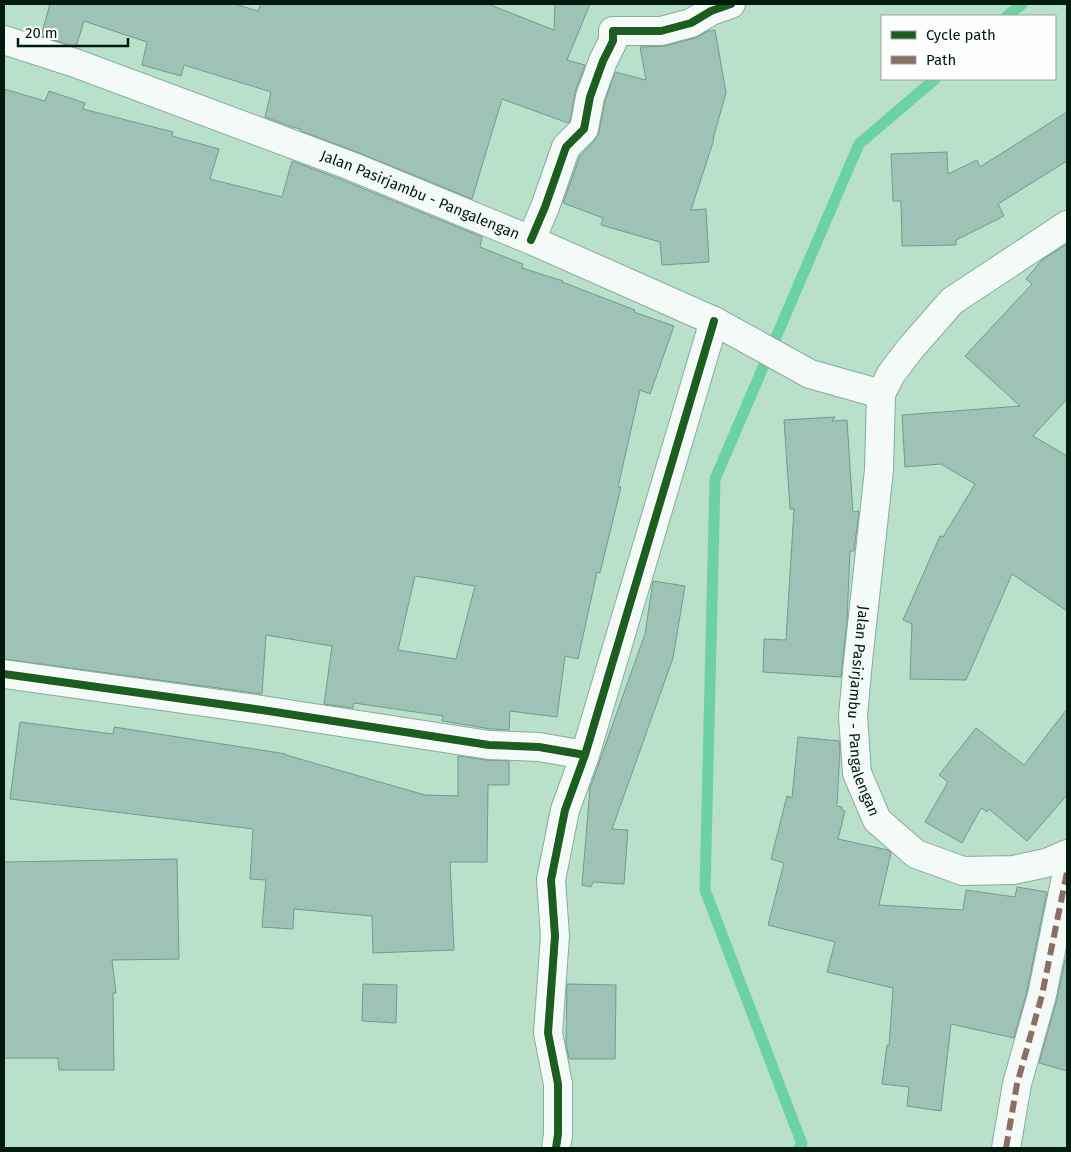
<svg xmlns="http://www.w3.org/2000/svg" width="1071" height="1152" font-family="'Fira Sans',sans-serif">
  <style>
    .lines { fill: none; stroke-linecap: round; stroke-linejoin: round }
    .stream { stroke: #6cd1a3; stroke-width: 11 }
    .building { fill: #9ec2b5; stroke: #749a8d; fill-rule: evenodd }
    .minor-casing { stroke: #8bab9b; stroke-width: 30 }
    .secondary-casing { stroke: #8bab9b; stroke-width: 30 }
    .minor { stroke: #f4faf7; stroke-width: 28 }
    .secondary { stroke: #f4faf7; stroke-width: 28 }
    .quiet { stroke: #8d6e63; stroke-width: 6; stroke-dasharray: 12 6; stroke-linecap: butt }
    .cycleway-casing { stroke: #fefefe; stroke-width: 11 }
    .cycleway { stroke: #1b5e20; stroke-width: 8 }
    .labels { text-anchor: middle; stroke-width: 4; stroke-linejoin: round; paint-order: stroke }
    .street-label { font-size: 15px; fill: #001b0e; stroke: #fefefe }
  </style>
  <rect width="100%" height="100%" fill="#b8e0cb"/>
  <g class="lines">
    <path class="stream" d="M1007 16 1022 4
      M799 1148 802 1144 705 890 715 479 859 144 935 79"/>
  </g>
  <path class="building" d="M50 4H235L258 11 261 4H488L554 30 555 4H590L567 60 585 65 575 92 570 121 568 123 502 99 472 199 357 152 301 131V129L292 127 265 117 271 92 184 65 181 76 142 65 147 42 84 21 76 47 41 36Z
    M715 30 726 93 713 139H714L691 210 706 209 709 262 662 265 660 242 601 225 603 218 563 203 580 156 595 140 599 132 605 101 615 72 646 80 640 47 665 46 695 38 708 31Z
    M4 89 45 101 49 91 85 103 83 109 173 132 172 136 219 149 210 179 282 197 292 161 345 181 482 237 480 247 523 264 522 268 563 281 562 282 635 310 634 312 674 326 650 394 640 390 618 487H621L600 573 597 572 578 659 565 656 557 717 510 711 509 730 491 729 442 721 443 716 354 703 353 708 324 704 332 646 266 635 262 694 4 659ZM415 576 475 586 456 659 398 650Z
    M1067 112V161L998 204 1004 216 956 240V245L902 246 901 201H893L891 154 947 152 948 174 977 160 980 167Z
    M1067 244V399L1033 436 1067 456V611L1012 574 966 680 910 679 912 624 903 620 940 536 943 537 975 484 941 464 905 467 902 415 1020 406 965 356 1032 284 1026 279 1042 260Z
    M835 417 832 421 847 420 853 512 859 511 854 551H850L847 621 841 677 763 672 764 639 786 640 794 509H790L784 420Z
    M653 581 685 586 673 658 612 829 628 830 624 884 593 882 591 887 582 885 590 788 645 634Z
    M1067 709V795L1027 841 989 809 987 812 981 808 962 843 925 822 948 782 939 775 976 728 1024 765Z
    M20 722 113 734 114 727 286 754V755L425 795 458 796V756L487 760 509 761V785H488L487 862H450L454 950 373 953 372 916 294 909 293 929 262 927 266 880 250 879 253 829 10 799Z
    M798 737 839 741 840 750 837 806 842 807V810L845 811 838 839 888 850 891 853 879 905 963 910 966 890 1015 897 1017 887 1047 892 1027 991 1014 1038 951 1024 941 1111 907 1106 909 1087 882 1084 887 1045 889 1046 893 988 827 972 835 942 768 925 784 863 771 859 787 796 792 798Z
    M177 859 179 959 112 960 116 993H113L114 1070H59L58 1058H4V862Z
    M1065 960H1067V1071L1039 1063 1057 999Z
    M363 984 397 985 396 1023 362 1021Z
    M567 984 616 985 615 1059H569L566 1044Z"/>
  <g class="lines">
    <g class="minor-casing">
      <path id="minor" d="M531 240 545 207 566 147 584 129 590 97 603 61 613 41V31H661L691 23 711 11 731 4
        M4 674 262 710 489 745 539 747 585 755
        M556 1148 558 1134V1084L548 1033 555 936 551 880 565 810 585 755 714 321
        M1006 1148 1017 1084 1042 995 1067 872"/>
    </g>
    <g class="secondary-casing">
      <g id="secondary">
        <path id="s1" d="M4 40 75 63 351 166 531 240 714 321 810 374 881 394"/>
        <path id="s2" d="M1067 225 952 301 910 349 891 374 881 394 879 470 858 661 853 716 857 773 877 820 916 854 963 871 1013 870 1046 863 1067 854"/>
      </g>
    </g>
    <use href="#minor" class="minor"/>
    <use href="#secondary" class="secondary"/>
    <path class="quiet" d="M1006 1148 1017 1084 1042 995 1067 872"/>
    <g class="cycleway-casing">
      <path id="cycleway" d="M531 240 545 207 566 147 584 129 590 97 603 61 613 41V31H661L691 23 711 11 731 4
        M4 674 262 710 489 745 539 747 585 755
        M556 1148 558 1134V1084L548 1033 555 936 551 880 565 810 585 755 714 321"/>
    </g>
    <use href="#cycleway" class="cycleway"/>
  </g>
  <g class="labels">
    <g class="street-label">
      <text dy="5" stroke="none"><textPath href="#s1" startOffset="444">Jalan Pasirjambu - Pangalengan</textPath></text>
      <text dy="5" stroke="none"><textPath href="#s2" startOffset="575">Jalan Pasirjambu - Pangalengan</textPath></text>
    </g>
  </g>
  <rect width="1071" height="1152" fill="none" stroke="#001b0e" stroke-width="10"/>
  <rect x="881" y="15" width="175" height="65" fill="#fefefe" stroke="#98a39e"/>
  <rect x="891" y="31" width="25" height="8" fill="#1b5e20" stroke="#98a39e"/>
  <text x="926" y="40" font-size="15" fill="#001b0e">Cycle path</text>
  <rect x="891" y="56" width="25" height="8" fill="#8d6e63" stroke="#98a39e"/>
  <text x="926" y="65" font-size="15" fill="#001b0e">Path</text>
  <path d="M18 38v8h110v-8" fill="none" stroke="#001b0e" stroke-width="2.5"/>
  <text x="25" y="38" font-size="15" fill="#001b0e" stroke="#fefefe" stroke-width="4" paint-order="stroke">20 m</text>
</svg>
